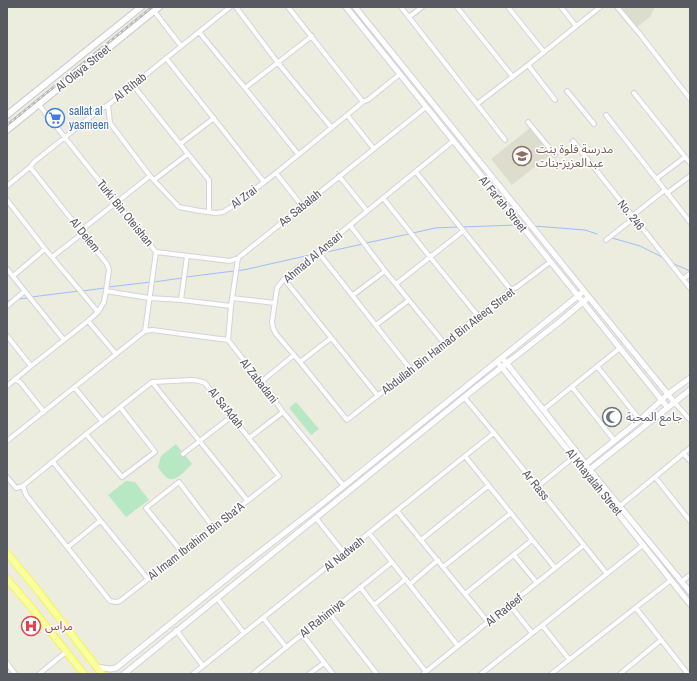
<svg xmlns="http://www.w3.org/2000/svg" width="697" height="681" font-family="'Archivo Narrow','Noto Sans Arabic',sans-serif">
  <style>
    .education { fill: #dcddcd }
    .green { fill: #b8e7c3 }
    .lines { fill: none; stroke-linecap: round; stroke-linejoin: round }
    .stream { stroke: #9cbdff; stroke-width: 1 }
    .minor-casing { stroke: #d2d3da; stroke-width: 6 }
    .tertiary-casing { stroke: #d2d3da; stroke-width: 7 }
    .secondary-casing { stroke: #cacbd4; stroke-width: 8 }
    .primary-casing { stroke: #fcf448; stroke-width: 8 }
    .minor { stroke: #fff; stroke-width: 4 }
    .tertiary { stroke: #fff; stroke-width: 5 }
    .secondary { stroke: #fff; stroke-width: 5.5 }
    .primary { stroke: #f8ffa1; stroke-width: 6 }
    .rail-casing { stroke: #b7b8b8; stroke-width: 2.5 }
    .rail { stroke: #fff; stroke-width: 1; stroke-dasharray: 3; stroke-linecap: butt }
    .labels { text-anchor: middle; stroke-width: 3; stroke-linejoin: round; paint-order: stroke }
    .street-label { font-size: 12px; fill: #585a61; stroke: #fff }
    .shop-label { font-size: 12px; fill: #366cbe; stroke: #fff; text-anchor: start }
    .education-label { font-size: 12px; fill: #785e54; stroke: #fff; text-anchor: start }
    .worship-label { font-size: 12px; fill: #5b616d; stroke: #fff; text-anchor: start }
    .health-label { font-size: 12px; fill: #be3a42; stroke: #fff; text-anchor: start }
  </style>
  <rect width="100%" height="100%" fill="#ecedde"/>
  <path class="education" d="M621 7H655L650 17 637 27Z
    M531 127 552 153 512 185 491 159Z"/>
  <path class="green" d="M296 402 319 429 311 435 289 408Z
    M176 444 192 464C185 470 175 485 166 477 163 474 160 470 158 467L161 456Z
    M126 481 135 482 149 500 126 517 108 495Z"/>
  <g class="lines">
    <path class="stream" d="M534 226 585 230 597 234
      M462 227 517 225
      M413 233 435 228 458 227
      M612 238 640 246 664 258
      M366 243 409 234
      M322 253 363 244
      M672 263 690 271
      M237 271 248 269 310 255
      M186 277 234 271
      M154 282 182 278
      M108 287 151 282
      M82 291 105 288
      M31 297 79 291
      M19 299 28 298
      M7 301 12 300"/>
    <g class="minor-casing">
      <path id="minor" d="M236 7 278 63 331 127
        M288 7 363 102
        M401 7 505 140
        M457 7 513 77
        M508 7 544 52
        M561 7 576 26
        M617 7 639 33 690 99
        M154 11 181 46
        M409 17 422 7
        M199 32 245 88 298 154
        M166 58 264 182
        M528 65 555 100
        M133 85 188 154 209 180V212
        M245 88 312 36
        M567 91 594 124
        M634 93 690 163
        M477 104 528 65 600 7
        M108 105 110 123 150 176 179 207 200 211 216 213 223 212 233 206 276 173 363 102 369 99 400 74
        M347 115 374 149
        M606 115 690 222
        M528 122 555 155
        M453 141 284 279 277 288 272 322 273 328 276 334 300 362 347 420 511 290 517 287 550 262
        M573 141 690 288
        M180 144 214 118
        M416 172 511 290
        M276 173 302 206
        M339 176 367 211
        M656 179 685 157
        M154 180 188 154
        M7 186 30 167 34 162 99 110 108 105 133 85 230 7
        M667 193 690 176
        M383 198 430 257 478 316
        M7 200 45 249 98 312
        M632 216 665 190
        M350 225 385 271 444 343
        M606 240 634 218
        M156 252 230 261 238 258 426 107
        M318 252 411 370
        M52 257 83 233 84 228 150 176
        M238 258 231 306 228 340 261 382 283 412 344 486
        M7 269 64 340
        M13 276 45 249
        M284 279 378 396
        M683 279 690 274
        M396 284 463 231
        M106 291 149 298 181 300 231 306
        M353 295 385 271
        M232 298 275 303
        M181 300 187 256
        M7 306 25 291
        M88 321 116 354
        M376 325 409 300
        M145 331 152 330 228 340
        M7 336 31 366
        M300 362 331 338
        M597 366 640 420
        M15 380 20 382 44 412
        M152 382 247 500
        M261 382 294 355
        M7 386 31 366 88 321 98 312 104 302 106 291 109 270 107 264 30 167
        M572 387 614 440
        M75 388 102 421
        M464 397 494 433 607 574
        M675 403 690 420
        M543 410 620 348
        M86 434 122 477 155 452 120 407
        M249 438 283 412
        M7 441 145 331 156 252 39 105
        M683 453 690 461
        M183 454 232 416
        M465 456 555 568
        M53 462 148 579
        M7 477 16 488 23 486
        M655 477 690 521
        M23 486 26 495 110 601 116 602 120 601 279 476 205 383 199 381 193 380 152 382
        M23 486 86 434 152 382
        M537 487 574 457
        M620 506 690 448
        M397 511 488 622
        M316 518 344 553
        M369 533 458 646
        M421 540 488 486
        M68 547 100 521
        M182 552 146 508 179 482 213 527
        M514 555 537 583
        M443 567 511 513
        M682 581 690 575
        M410 584 438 560
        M360 587 426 672
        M465 594 532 540
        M217 598 244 633
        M374 605 406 579
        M510 605 532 633
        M636 608 688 674
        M329 613 377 674
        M263 618 286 647
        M542 625 569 659
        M176 630 203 666
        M302 634 333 674
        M7 663 15 674
        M39 674 66 652
        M193 674 465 456 494 433
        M253 674 392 562
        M309 674 324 663
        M423 674 584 545
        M481 674 643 545
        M551 674 671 580
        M620 674 661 640"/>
    </g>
    <g class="tertiary-casing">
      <path id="tertiary" d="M346 7 668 408
        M355 7 584 291 675 403
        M504 360 578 454 585 464 690 592
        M500 365 690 604
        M583 466 640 420 668 394 690 378
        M588 471 690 390
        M96 667 110 669 116 668 242 566 319 506 584 291
        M124 674 478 386 558 323 589 297"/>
    </g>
    <g class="secondary-casing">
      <path id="secondary" d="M7 115 141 7
        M7 130 159 7"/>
    </g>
    <g class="primary-casing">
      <path id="primary" d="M7 553 39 592 102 674
        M7 579 32 608 84 674"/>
    </g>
    <use href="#minor" class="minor"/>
    <use href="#tertiary" class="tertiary"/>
    <use href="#secondary" class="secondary"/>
    <use href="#primary" class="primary"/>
    <g class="rail-casing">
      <path id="rail" d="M7 125 152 7"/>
    </g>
    <use href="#rail" class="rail"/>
  </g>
  <defs>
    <g id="supermarket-ring" transform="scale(1)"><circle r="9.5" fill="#fff" stroke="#3f7fe0" stroke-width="1.5"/><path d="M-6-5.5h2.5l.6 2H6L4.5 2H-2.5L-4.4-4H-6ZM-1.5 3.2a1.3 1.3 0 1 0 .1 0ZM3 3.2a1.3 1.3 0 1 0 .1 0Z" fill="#3f7fe0"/></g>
    <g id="school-ring" transform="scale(1)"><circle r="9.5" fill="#fff" stroke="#8d6e63" stroke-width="1.5"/><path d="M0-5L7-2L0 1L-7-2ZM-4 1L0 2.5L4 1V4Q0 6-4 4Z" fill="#8d6e63"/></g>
    <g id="mosque-ring" transform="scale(1)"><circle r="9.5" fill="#fff" stroke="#6b7280" stroke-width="1.5"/><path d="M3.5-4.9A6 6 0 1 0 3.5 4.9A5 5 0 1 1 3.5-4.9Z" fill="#6b7280"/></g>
    <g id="hospital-ring" transform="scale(1)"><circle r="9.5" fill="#fff" stroke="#e0444e" stroke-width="1.5"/><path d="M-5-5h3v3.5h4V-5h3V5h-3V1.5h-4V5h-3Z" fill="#e0444e"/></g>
  </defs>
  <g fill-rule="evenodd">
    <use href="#supermarket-ring" x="55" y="118"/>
    <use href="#school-ring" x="522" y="156"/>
    <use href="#mosque-ring" x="612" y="417"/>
    <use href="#hospital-ring" x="31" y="626"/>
  </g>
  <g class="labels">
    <g class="street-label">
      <text transform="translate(83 68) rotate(-39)" y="4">Al Olaya Street</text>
      <text transform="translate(130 87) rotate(-39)" y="4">Al Rihab</text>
      <text transform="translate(244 197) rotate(-37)" y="4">Al Zrai</text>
      <text transform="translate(503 204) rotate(51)" y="4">Al Far'ah Street</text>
      <text transform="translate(300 208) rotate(-39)" y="4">As Sabalah</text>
      <text transform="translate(125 213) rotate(51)" y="4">Turki Bin Oteishan</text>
      <text transform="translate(631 215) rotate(51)" y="4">No. 246</text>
      <text transform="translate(85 235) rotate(51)" y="4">Al Delem</text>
      <text transform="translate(313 257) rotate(-40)" y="4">Ahmad Al Ansari</text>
      <text transform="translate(448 341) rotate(-38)" y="4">Abdullah Bin Hamad Bin Ateeq Street</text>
      <text transform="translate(259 381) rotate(52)" y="4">Al Zabadani</text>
      <text transform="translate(226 408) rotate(51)" y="4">Al Sa'Adah</text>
      <text transform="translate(594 482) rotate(51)" y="4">Al Khayalah Street</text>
      <text transform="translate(536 485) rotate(51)" y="4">Ar Rass</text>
      <text transform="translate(196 541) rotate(-38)" y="4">Al Imam Ibrahim Bin Sba'A</text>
      <text transform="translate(344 554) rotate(-39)" y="4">Al Nadwah</text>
      <text transform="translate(504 610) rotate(-39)" y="4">Al Radeef</text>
      <text transform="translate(322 618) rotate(-39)" y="4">Al Rahimiya</text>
    </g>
    <g class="shop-label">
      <text x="69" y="115">sallat al<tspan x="69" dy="14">yasmeen</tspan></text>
    </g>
    <g class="education-label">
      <text x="536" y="153">مدرسة فلوة بنت<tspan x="536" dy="14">عبدالعزيز-بنات</tspan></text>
    </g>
    <g class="worship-label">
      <text x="626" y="421">جامع المحبة</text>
    </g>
    <g class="health-label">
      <text x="45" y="630">مراس</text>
    </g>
  </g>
  <rect width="697" height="681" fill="none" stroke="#585a61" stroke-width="16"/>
</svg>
